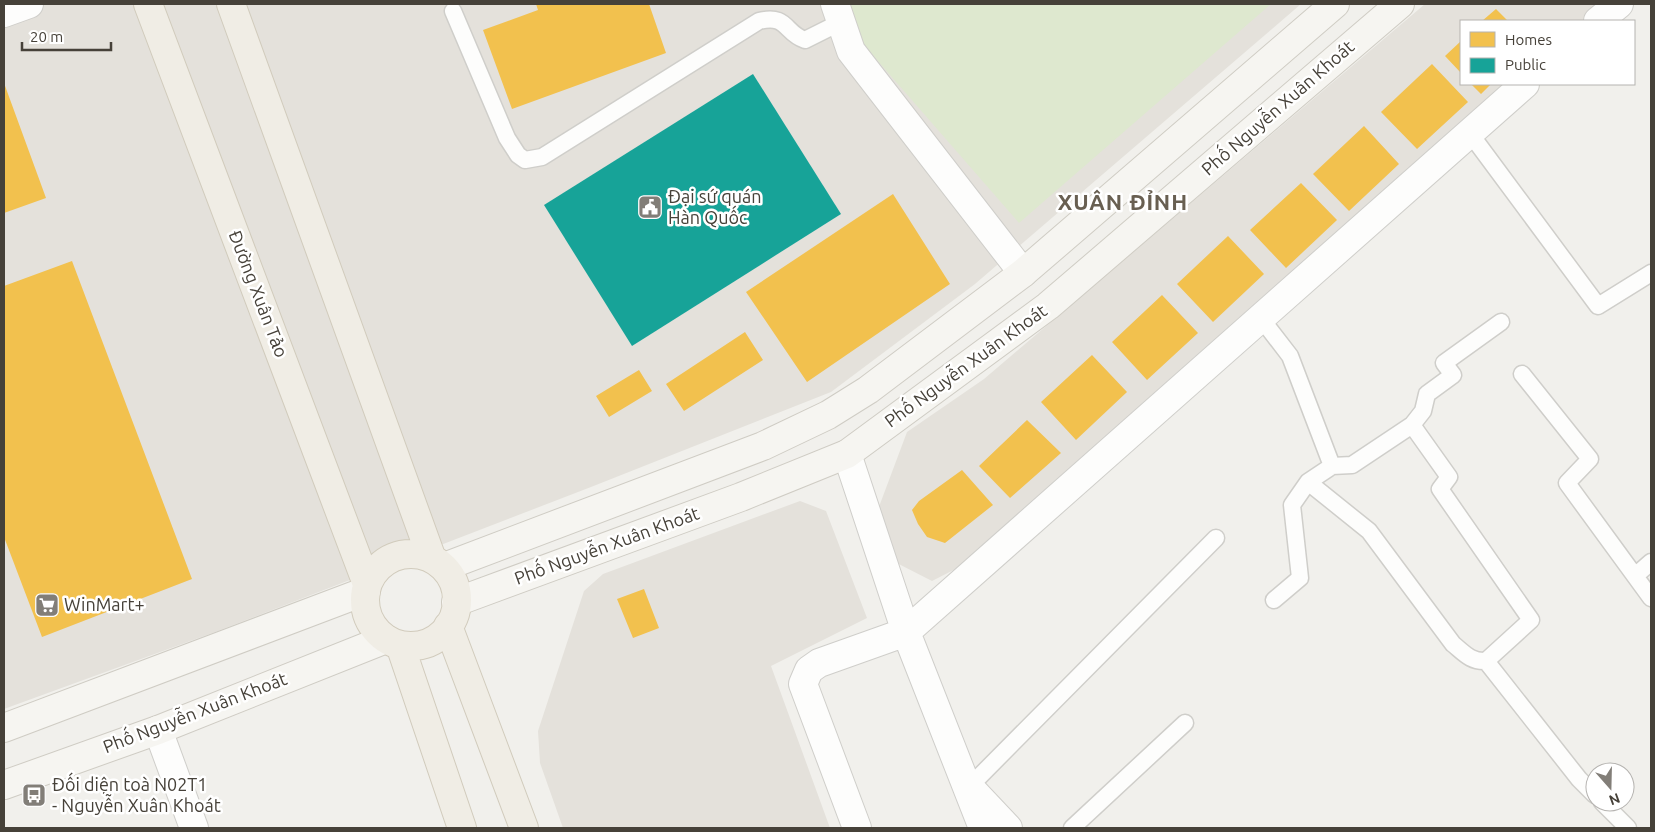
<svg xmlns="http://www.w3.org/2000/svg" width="1655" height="832" font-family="Ubuntu,sans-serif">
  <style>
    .residential { fill: #e4e1db }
    .green { fill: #dee8cf }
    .homes { fill: #f2c14e }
    .public { fill: #17a398 }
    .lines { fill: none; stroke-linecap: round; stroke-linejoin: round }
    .lane-casing { stroke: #cfceca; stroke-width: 19 }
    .street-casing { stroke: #cfceca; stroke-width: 30 }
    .secondary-casing { stroke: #cfccc4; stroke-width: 30 }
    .primary-casing { stroke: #d1cbbc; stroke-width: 30 }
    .lane { stroke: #fdfdfc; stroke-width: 16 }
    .street { stroke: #fdfdfc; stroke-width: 28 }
    .secondary { stroke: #f6f5f1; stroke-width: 28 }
    .primary { stroke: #f0ede5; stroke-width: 28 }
    .labels { text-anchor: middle; stroke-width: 5; stroke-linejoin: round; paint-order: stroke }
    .street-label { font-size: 18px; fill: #464139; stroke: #fff }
    .poi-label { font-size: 18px; fill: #464139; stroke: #fff; text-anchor: start }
    .district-label { font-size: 22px; font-weight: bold; letter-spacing: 1px; fill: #685f51; stroke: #fff }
  </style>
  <rect width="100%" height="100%" fill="#f1f0ec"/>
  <path class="residential" d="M4 4H1301L975 284 831 392 591 487 215 632 4 709Z
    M1425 4H1611L1591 21H1461V84H1520L979 557 932 581 885 557 877 512 907 432 984 379Z
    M800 501 826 511 867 618 771 666 830 828H563L540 763 538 731 584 591 603 574Z"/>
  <path class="green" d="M849 4H1271L1019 223 863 44Z"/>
  <path class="homes" d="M536 4H649L666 53 512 109 483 30 538 10Z
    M1496 9 1508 21H1482Z
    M1461 41V73L1445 56Z
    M1432 64 1468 102 1417 149 1381 112Z
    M4 83 46 198 4 213Z
    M1471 84H1491L1481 94Z
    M1364 126 1399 164 1349 211 1313 174Z
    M1301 183 1337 220 1286 268 1250 230Z
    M893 194 950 284 807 382 746 292Z
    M1228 236 1264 274 1213 322 1177 284Z
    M72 261 192 579 42 637 4 537V286Z
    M1162 295 1198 333 1147 380 1112 342Z
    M745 332 763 360 684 411 666 384Z
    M1092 355 1127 392 1076 440 1041 402Z
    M639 370 652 391 609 417 596 396Z
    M1027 420 1061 453 1010 498 979 466Z
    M962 470 993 505 945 543 927 537 918 524 912 510 919 501Z
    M644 589 659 628 633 638 617 599Z"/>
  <path class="public" d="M753 74 841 214 632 346 544 205Z"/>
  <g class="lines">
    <g class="lane-casing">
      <path id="lane" d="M453 11 507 138 518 155 525 160 542 157 759 21C788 14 784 33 805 40L841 22
        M1469 132 1598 306 1651 273
        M1260 317 1290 356 1332 466
        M1522 374 1590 459 1567 483 1651 598
        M1412 425 1423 411 1427 394 1453 375 1444 363 1501 322
        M1332 466 1352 465 1412 425 1449 477 1440 489 1531 620 1486 661 1579 779 1595 795
        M1308 482 1369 531 1453 644C1464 653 1471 662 1486 661
        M1635 576 1651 562
        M1274 600 1300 578 1292 505 1308 482 1332 466
        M969 787 1216 538
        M1602 802 1628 828
        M1072 828 1185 723"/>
    </g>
    <g class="street-casing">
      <path id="street" d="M835 4 851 51 1023 273
        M4 13 29 4
        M1598 21 1619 4
        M847 454 906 632 983 828
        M158 730 194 828
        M975 793 1008 828
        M857 828 803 684 809 670 819 663 906 632 1525 84"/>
    </g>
    <g class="secondary-casing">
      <path id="secondary" d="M444 567 763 446 828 415 868 390 1023 273 1335 4
        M456 602 741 497 847 454 1048 306 1400 4
        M4 728 366 591
        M4 785 158 730 386 639"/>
    </g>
    <g class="primary-casing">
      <path id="primary" d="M148 4 367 584
        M231 4 432 559
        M365 600a46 46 0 1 1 92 0a46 46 0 1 1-92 0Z
        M448 626 524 828
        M400 645 462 828"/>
    </g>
    <use href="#lane" class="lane"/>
    <use href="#street" class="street"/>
    <use href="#secondary" class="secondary"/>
    <use href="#primary" class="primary"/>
  </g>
  <defs>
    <g id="civic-square" transform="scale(1.25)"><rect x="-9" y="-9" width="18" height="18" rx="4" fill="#827e78" stroke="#fff"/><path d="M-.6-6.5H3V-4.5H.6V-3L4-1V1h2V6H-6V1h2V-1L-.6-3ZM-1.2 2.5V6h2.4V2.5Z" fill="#fff"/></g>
    <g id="supermarket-square" transform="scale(1.25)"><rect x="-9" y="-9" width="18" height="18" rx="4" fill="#827e78" stroke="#fff"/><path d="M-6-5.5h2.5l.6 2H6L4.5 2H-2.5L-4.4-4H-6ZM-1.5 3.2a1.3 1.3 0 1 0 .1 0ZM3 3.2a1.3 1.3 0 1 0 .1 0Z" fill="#fff"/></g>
    <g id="bus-square" transform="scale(1.25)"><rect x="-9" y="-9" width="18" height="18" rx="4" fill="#827e78" stroke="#fff"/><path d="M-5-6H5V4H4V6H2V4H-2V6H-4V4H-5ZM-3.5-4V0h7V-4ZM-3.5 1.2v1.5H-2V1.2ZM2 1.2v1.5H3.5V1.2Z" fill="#fff"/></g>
  </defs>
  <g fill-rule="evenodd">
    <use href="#civic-square" x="650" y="207"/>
    <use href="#supermarket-square" x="47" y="605"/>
    <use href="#bus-square" x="34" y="795"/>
  </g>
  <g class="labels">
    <g class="street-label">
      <text transform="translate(1278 108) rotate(-41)" y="6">Phố Nguyễn Xuân Khoát</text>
      <text transform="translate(258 294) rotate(69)" y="6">Đường Xuân Tảo</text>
      <text transform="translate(966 366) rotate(-36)" y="6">Phố Nguyễn Xuân Khoát</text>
      <text transform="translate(607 546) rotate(-20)" y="6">Phố Nguyễn Xuân Khoát</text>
      <text transform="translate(195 713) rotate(-21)" y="6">Phố Nguyễn Xuân Khoát</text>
    </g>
    <g class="poi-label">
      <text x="668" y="203">Đại sứ quán<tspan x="668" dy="21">Hàn Quốc</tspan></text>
      <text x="64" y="611">WinMart+</text>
      <text x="52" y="791">Đối diện toà N02T1<tspan x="52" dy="21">- Nguyễn Xuân Khoát</tspan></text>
    </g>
    <g class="district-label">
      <text x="1123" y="210">XUÂN ĐỈNH</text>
    </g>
  </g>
  <rect width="1655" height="832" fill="none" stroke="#464139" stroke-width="10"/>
  <rect x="1460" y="20" width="175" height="65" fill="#ffffff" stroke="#b5b3b0"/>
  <rect x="1470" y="32" width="25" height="15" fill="#f2c14e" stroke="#b5b3b0"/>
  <text x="1505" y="45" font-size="15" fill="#464139">Homes</text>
  <rect x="1470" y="58" width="25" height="15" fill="#17a398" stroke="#b5b3b0"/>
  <text x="1505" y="70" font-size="15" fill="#464139">Public</text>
  <g transform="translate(1610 787) rotate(160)"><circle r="24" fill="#ffffff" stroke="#b5b3b0"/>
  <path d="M0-4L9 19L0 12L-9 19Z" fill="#827e78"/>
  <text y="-8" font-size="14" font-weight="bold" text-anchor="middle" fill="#464139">N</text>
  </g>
  <path d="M22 42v8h89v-8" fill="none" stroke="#464139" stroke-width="2.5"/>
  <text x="30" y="42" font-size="15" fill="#464139" stroke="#ffffff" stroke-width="4" paint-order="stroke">20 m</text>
</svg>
